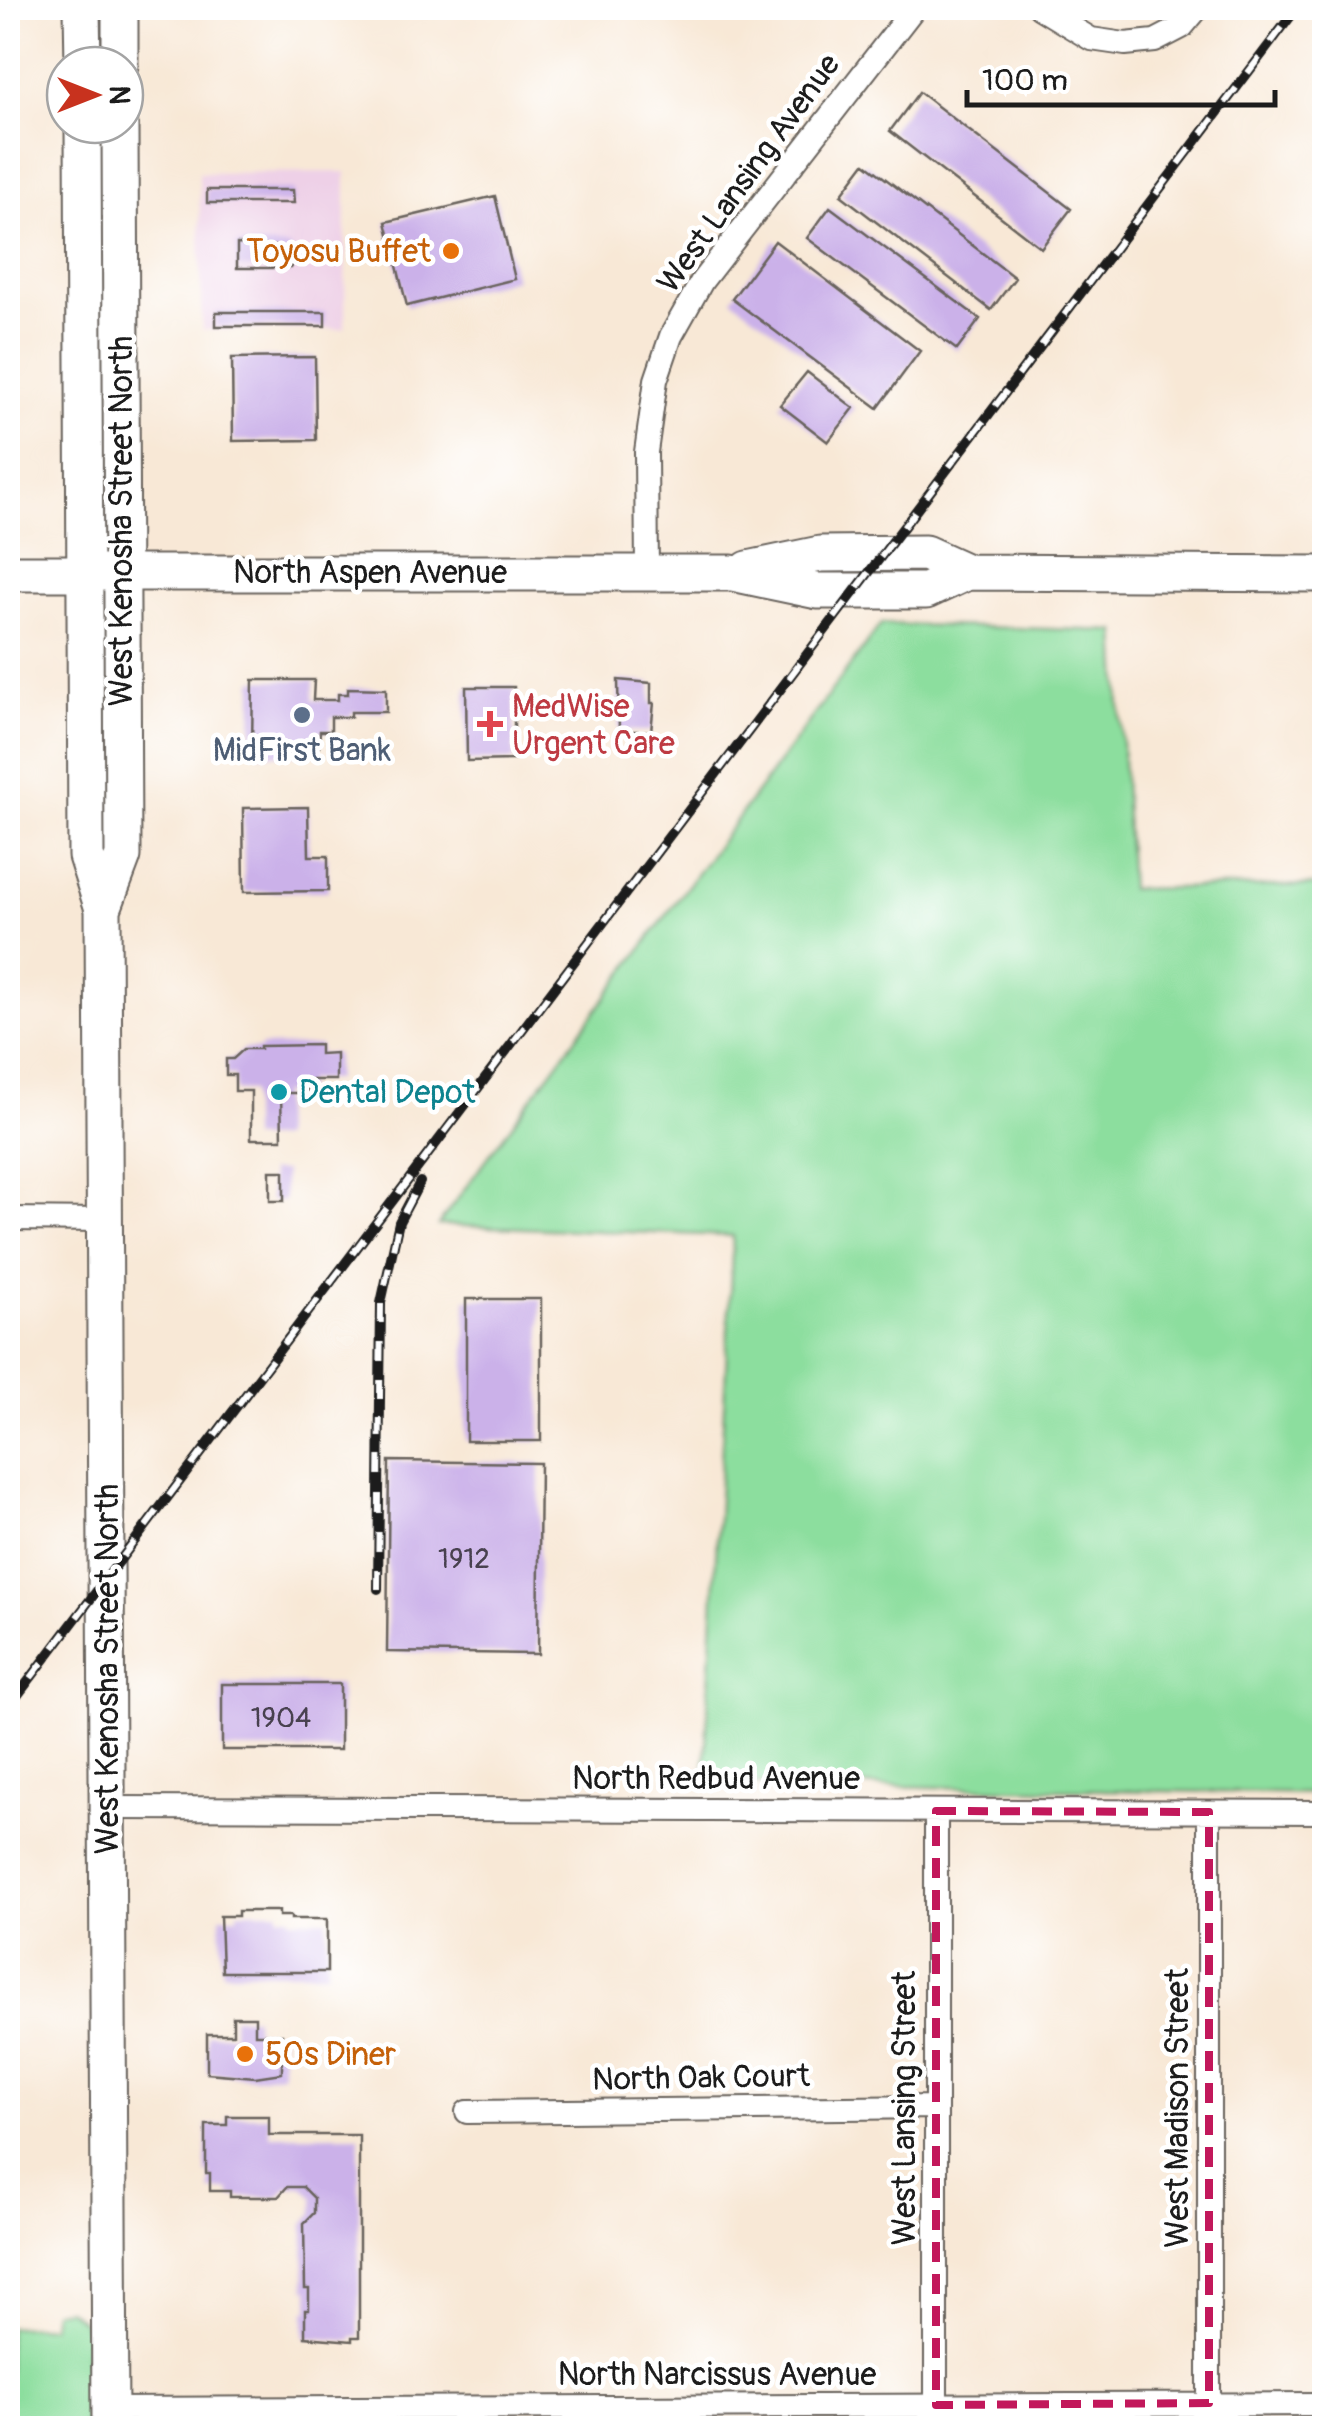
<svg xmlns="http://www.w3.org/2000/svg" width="1332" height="2436" font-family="Pangolin,sans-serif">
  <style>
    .built { fill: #eed0e7 }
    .green { fill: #8cde9e; stroke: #547d5d; stroke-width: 2.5 }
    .building { fill: #cbb1e9 }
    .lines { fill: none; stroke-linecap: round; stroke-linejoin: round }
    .street-casing { stroke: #69635d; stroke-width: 26 }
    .primary-casing { stroke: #69635d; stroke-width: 39 }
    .street { stroke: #fff; stroke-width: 22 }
    .primary { stroke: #fff; stroke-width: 35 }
    .rail-casing { stroke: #1c1c1c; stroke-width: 10 }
    .rail { stroke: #fff; stroke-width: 6; stroke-dasharray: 19; stroke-linecap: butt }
    .marked { fill: none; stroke: #c2185b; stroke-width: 8; stroke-dasharray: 20 12; stroke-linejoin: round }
    .food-dot { fill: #e8710a; stroke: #fff; stroke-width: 4 }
    .service-dot { fill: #5c6f8a; stroke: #fff; stroke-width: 4 }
    .health-dot { fill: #e0444e; stroke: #fff; stroke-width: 4 }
    .culture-dot { fill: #0f9aa8; stroke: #fff; stroke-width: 4 }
    .labels { text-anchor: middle; stroke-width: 9; stroke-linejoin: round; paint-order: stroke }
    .number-label { font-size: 28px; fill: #48414f }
    .street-label { font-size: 32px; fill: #1c1c1c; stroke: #fff }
    .food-label { font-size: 32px; fill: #c56008; stroke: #fff; text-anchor: end }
    .health-label { font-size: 32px; fill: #be3a42; stroke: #fff; text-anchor: start }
    .service-label { font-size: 32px; fill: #4e5e75; stroke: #fff }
    .culture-label { font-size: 32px; fill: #0d838f; stroke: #fff; text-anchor: start }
  </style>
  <rect width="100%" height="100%" fill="#fff"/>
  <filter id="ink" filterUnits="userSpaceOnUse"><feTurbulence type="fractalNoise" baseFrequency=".01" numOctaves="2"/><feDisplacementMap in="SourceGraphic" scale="20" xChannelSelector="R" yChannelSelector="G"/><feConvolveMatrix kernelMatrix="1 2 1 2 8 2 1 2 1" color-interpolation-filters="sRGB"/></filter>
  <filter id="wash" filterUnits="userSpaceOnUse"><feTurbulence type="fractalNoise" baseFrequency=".0048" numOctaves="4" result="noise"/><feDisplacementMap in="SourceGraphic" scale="40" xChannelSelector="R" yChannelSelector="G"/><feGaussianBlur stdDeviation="2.25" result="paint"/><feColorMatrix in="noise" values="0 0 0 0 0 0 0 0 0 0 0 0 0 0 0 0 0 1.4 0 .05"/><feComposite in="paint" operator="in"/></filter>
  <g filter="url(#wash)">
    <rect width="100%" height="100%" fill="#f8e8d6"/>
    <path class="built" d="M346 172 345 329 202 330 199 173Z"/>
    <path class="green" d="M881 624 1116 631 1130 889 1324 885V1794L704 1783 733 1236 438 1225Z
      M67 2309 83 2321 86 2330 85 2428H8V2327L51 2326 53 2311Z"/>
    <g id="blocks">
      <path class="building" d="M919 92 1071 209 1041 248 890 131Z
        M865 163 1015 278 991 310 841 195Z
        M207 190H293L294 203H207Z
        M495 196 515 279 407 306 386 222Z
        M830 207 980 319 957 350 807 238Z
        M775 241 920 351 878 408 732 299Z
        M237 244 291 247V268H237Z
        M216 312H325V326H216Z
        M315 357 316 440 233 441 232 358Z
        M807 372 854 408 828 442 780 405Z
        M253 680H314L313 700H338V694H348V688L386 689V712H351V717H331V731H320L319 747H313V755L259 754V747H252Z
        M618 680 651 683V703H654L651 731H619Z
        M466 687H514V760L467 761Z
        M308 807 309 856H328V891L244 892 243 808Z
        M320 1045V1054L336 1053V1080H307V1093H281L282 1139H251V1091H235V1075H226V1059H233L244 1049H260V1046Z
        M270 1171H284V1201H270Z
        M466 1299H541V1441H466Z
        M389 1461 540 1463 538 1654 387 1652Z
        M222 1684H340V1750H222Z
        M238 1911H279V1916H291V1919H327V1972H222L220 1916H238Z
        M233 2017H255V2034H282V2073L255 2077 207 2073V2034H233Z
        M227 2116H269V2135H359V2337H352V2341L305 2337V2310H309V2289H305L304 2223 314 2213V2198L303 2187H287L278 2197H230V2191H210V2173H206V2125H227Z"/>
    </g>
  </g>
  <g filter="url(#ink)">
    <use href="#blocks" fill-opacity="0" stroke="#69635d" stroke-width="2.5"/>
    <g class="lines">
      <g class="street-casing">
        <path id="street" d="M1040 8 1091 39 1125 44 1155 41 1182 27 1198 8
          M647 572 646 452 656 380 671 336 702 281 914 8
          M8 1219 104 1220
          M108 1808 1324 1812
          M936 1811V2405
          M1209 1812V2403
          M467 2112 936 2107
          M110 2409 1324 2404"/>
      </g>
      <g class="primary-casing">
        <path id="primary" d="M82 8 83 65
          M120 8V65
          M83 125 86 856 103 909 110 2428
          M748 569 820 554 925 553 967 572 1324 574
          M8 573H732L817 591H926L967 572
          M103 909 123 856 120 125"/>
      </g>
      <use href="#street" class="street"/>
      <use href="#primary" class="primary"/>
      <g class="rail-casing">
        <path id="rail" d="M378 1589 381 1303 399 1222 420 1182
          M8 1708 1297 8"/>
      </g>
      <use href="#rail" class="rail"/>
    </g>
  </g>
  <path class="marked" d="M936 1811 1209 1812V2403L936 2405Z"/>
  <g class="food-dot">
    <circle cx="451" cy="251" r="10"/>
    <circle cx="245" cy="2054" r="10"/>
  </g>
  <circle class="service-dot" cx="302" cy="715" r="10"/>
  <path class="health-dot" d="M485 709h10v10h10v10h-10v10h-10v-10h-10v-10h10z"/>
  <circle class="culture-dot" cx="279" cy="1092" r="10"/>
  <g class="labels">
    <g class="number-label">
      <text x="464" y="1568">1912</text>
      <text x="281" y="1727">1904</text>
    </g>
    <g class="street-label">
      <text transform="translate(748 173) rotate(-54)" y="11">West Lansing Avenue</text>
      <text transform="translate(121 521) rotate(-90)" y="11">West Kenosha Street North</text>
      <text x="370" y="583">North Aspen Avenue</text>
      <text transform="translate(107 1669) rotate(-90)" y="11">West Kenosha Street North</text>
      <text x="716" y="1789">North Redbud Avenue</text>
      <text transform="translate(701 2077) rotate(-1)" y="11">North Oak Court</text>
      <text transform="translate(904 2108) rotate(-90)" y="11">West Lansing Street</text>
      <text transform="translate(1177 2108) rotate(-90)" y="11">West Madison Street</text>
      <text x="717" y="2385">North Narcissus Avenue</text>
    </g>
    <g class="food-label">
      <text x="431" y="262">Toyosu Buffet</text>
      <text x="265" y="2065" text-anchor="start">50s Diner</text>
    </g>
    <g class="health-label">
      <text x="512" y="717">MedWise<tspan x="512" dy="37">Urgent Care</tspan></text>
    </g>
    <g class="service-label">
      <text x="302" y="761">MidFirst Bank</text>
    </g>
    <g class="culture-label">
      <text x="299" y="1103">Dental Depot</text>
    </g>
  </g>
  <rect width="1332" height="2436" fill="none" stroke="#fff" stroke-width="40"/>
  <g transform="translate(95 95) rotate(90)"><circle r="48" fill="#ffffff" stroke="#a4a4a4" stroke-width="2.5"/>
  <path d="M0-8L18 38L0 25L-18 38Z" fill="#c8321e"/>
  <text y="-15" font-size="28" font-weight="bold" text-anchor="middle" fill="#1c1c1c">N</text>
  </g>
  <path d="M967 90v15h308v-15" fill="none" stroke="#1c1c1c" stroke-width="5"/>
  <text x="982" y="90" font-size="30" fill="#1c1c1c" stroke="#ffffff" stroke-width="8" paint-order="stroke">100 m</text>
</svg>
